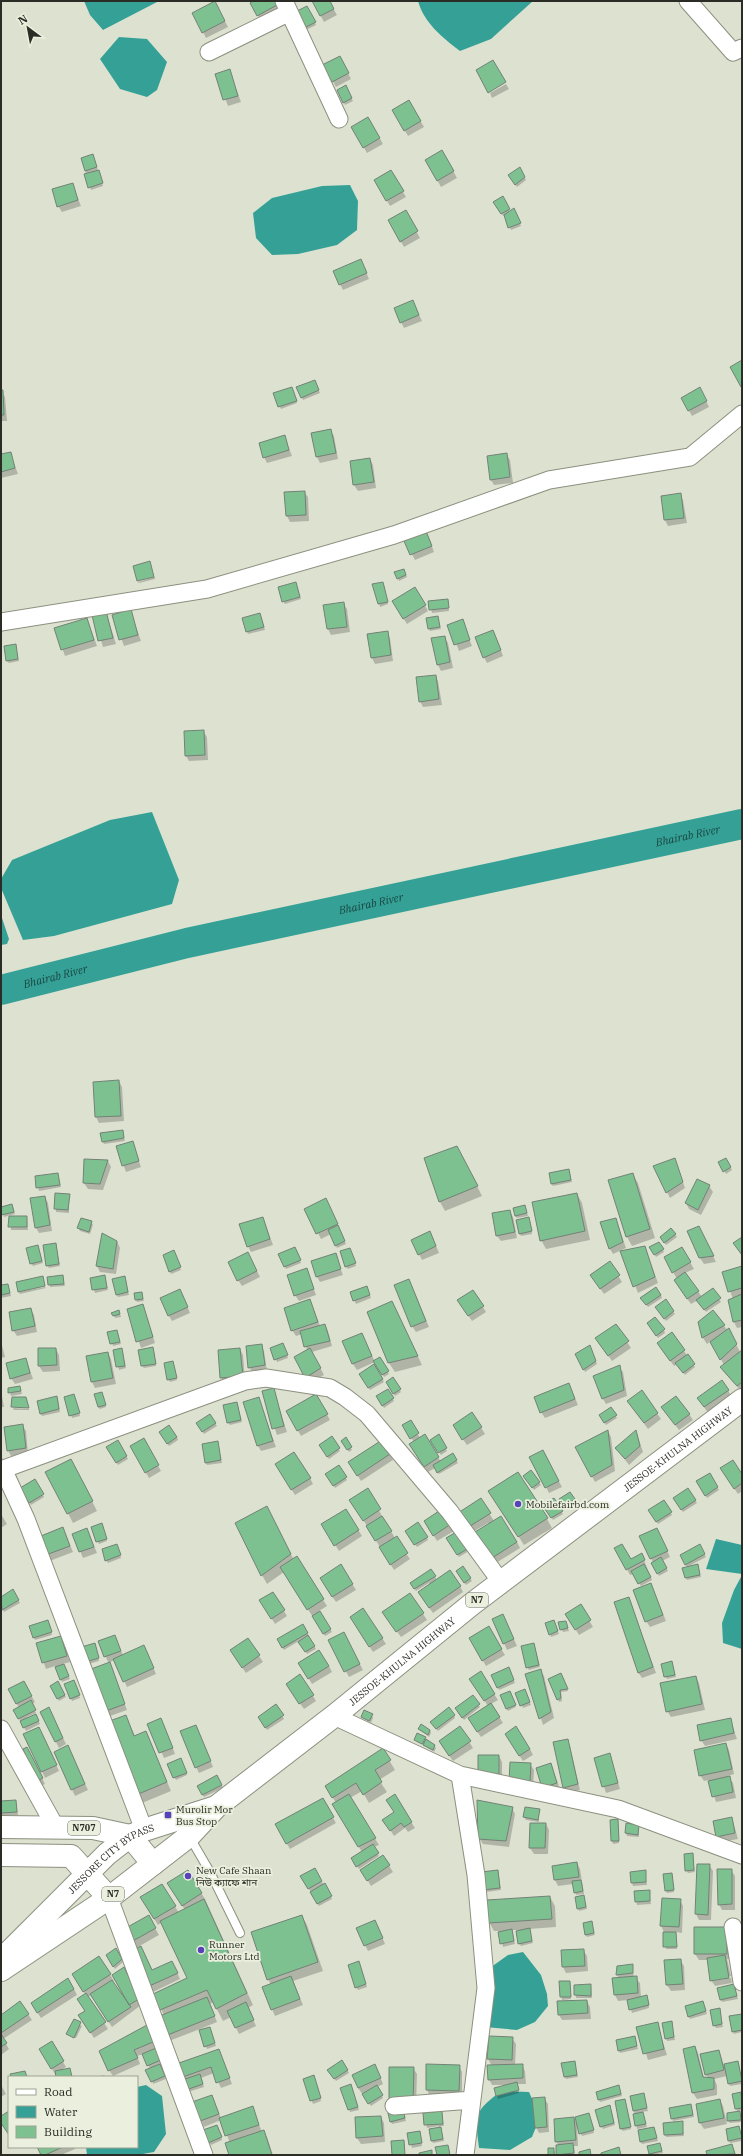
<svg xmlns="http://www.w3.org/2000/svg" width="743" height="2156" font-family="'IBM Plex Serif','Noto Sans Bengali',serif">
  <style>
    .water { fill: #35a196 }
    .shadow { fill: #0003 }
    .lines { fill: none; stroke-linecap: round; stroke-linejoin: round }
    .river { stroke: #35a196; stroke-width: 30 }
    .building { fill: #7ec191; stroke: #728276 }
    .lane-casing { stroke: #8b907f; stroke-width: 10 }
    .street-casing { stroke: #8b907f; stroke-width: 19 }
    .highway-casing { stroke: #8b907f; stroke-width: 24 }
    .lane { stroke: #fff; stroke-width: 8 }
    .street { stroke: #fff; stroke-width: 17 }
    .highway { stroke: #fff; stroke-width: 22 }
    .poi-dot { fill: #5842ba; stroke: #eaf0dd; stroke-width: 1.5 }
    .labels { text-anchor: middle; stroke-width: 3.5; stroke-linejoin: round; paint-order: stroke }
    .shield { fill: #eaf0dd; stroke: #64675c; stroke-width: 1 }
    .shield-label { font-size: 9px; font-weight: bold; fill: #2a2c25 }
    .street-label { font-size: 10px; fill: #2a2c25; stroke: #eaf0dd }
    .poi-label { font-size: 10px; fill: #2a2c25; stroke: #eaf0dd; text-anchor: start }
    .water-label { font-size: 11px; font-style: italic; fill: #194743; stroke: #eaf0dd }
  </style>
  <rect width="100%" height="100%" fill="#dde2d0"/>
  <path class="water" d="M84 1H159L103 30 90 15Z
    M418 1H533L491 39 460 51C443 38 424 23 418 1Z
    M119 37 147 39 167 62 157 90 147 97 120 89 100 59Z
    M350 185 358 201 357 230 337 245 298 254 272 255 256 238 253 213 272 198 322 186Z
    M152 812 179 880 172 904 54 936 23 940 1 888V879L12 860 110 820Z
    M1 915 9 939 7 944 1 945Z
    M716 1539 742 1545V1574L706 1569Z
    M742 1575V1649L723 1643 722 1623 734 1590Z
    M523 1952 541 1975 547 1994 548 2006 535 2022 517 2030 485 2027 487 1970 508 1955Z
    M146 2085 162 2096 166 2134 154 2152 137 2155H87L86 2147H137V2087Z
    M501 2091 529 2092 540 2117 532 2137 510 2150 479 2148C475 2114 473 2113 501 2091Z"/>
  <path class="shadow" d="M255 1H274L279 12 261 21 252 3Z
    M313 1H329L337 15 324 22Z
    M307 7 316 25 306 30 297 13Z
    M218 8 228 27 206 38 203 32Z
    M343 63 351 79 336 87 324 65Z
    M229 70 241 102 228 106 216 74Z
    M506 84 509 89 492 98 490 93Z
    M346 87 353 101 345 105 338 91Z
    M409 101 424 127 408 136 393 110Z
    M368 118 383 144 367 153 352 127Z
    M442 151 457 178 441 187 426 160Z
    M94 158 103 186 91 190 85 170Z
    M520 168 526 180 517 187 511 178Z
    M391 171 406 197 390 206 375 180Z
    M72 184 81 206 62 212 58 206Z
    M502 198 510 212H515L521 226 511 230 505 215 503 216 495 202Z
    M405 211 420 238 404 247 389 221Z
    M361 260 369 279 343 290 340 284Z
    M413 302 422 321 404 328 401 322Z
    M316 384 320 393 303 400 298 388Z
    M700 389 709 407 692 416 682 398Z
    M293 390 297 403 281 409 274 394Z
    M1 391 5 397 7 421H1Z
    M330 430 334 436 338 459 320 463 317 457 312 434Z
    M284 436 292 456 267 463 264 457Z
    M10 453 18 474 1 478V455Z
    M506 454 510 460 513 483 494 485 491 480Z
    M370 459 373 465 376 488 358 491 354 485Z
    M304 492 308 497 309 521 290 522 287 516Z
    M680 494 683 500 687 523 668 526 665 520 662 497Z
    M429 538 434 552 415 560 405 541Z
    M405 572 407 577 399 581 398 578Z
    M155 577V579L139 583 138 582Z
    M374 585H384L388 604 380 607Z
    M297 586 301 599 285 604 283 601Z
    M415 588 428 611 407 624 393 602Z
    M447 600 449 611 432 613 429 601Z
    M343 603 347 609 350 632 331 635 328 629 325 606Z
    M130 611 141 641 124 646 113 616Z
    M106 612 116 644 103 647 93 615Z
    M261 616 265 630 248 634 243 619Z
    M438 617 441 629 430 631 429 629Z
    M87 619 97 646 65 656 55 628Z
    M462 621 472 646 459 651 449 625Z
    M387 632 390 638 393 661 375 664 372 658Z
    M444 637 448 643 453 668 441 671 438 665Z
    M496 637 503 656 487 663 484 657Z
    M15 645 19 661 9 663 7 661Z
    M435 676 438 681 442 705 423 707 420 701Z
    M203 731 207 737 208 760 189 761 186 756Z
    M119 1081 122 1087 124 1121 99 1123 96 1117 94 1083Z
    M122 1131 125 1141 104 1144 103 1142Z
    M132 1142 141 1167 126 1172 117 1147Z
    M462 1156 482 1196 445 1211 440 1202 425 1158Z
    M675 1159 685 1188 670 1198 667 1192Z
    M726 1159 732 1170 726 1174 720 1162Z
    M85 1160 108 1161 111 1167 103 1190 88 1189 84 1183Z
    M569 1170 572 1182 553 1186 551 1183Z
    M58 1174 61 1187 39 1191 36 1177Z
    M632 1174 638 1183 655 1238 632 1246 627 1237Z
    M709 1186 713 1192 701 1215 689 1209 686 1203Z
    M56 1194 69 1195V1213L56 1212Z
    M577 1194 582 1203 590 1240 546 1249 541 1240Z
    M45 1197 48 1203 52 1231 39 1233 36 1228Z
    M329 1205 346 1244 337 1248 331 1234 321 1239 306 1209Z
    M13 1207 15 1214 4 1217 1 1208Z
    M526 1209 528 1216 517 1218 515 1216Z
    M510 1211 513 1217 517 1238 501 1241 497 1236Z
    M10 1217H27L28 1230H11Z
    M263 1218 273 1245 251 1252 248 1246Z
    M616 1219 626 1248 613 1254 610 1249Z
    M530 1221 532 1234 521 1236 520 1234Z
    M91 1222 93 1225 90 1234 80 1231 78 1228Z
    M699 1227 702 1233 716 1262 704 1264 700 1258Z
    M671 1229 677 1237 666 1245 662 1239Z
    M433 1238 439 1253 422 1260 419 1254Z
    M117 1241 120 1248 116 1274 100 1272 97 1266Z
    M659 1243 664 1252 656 1257 651 1247Z
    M56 1244 60 1266 49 1268 47 1265Z
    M38 1246 43 1263 33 1266 31 1263Z
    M645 1247 658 1283 638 1293 622 1252Z
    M682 1248 694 1269 685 1273 702 1297 713 1289 721 1302 706 1312 698 1300 691 1304 678 1286 677 1279 665 1258Z
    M296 1251 301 1263 286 1269 280 1255Z
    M351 1252 356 1266 348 1269 346 1267Z
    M175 1254 181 1270 171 1274 170 1271Z
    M335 1255 343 1275 320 1282 317 1277Z
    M251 1259 260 1277 242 1286 238 1280Z
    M610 1263 622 1282 604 1294 595 1281Z
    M742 1267V1327L737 1328 734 1322 729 1300 733 1299 723 1272Z
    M309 1275 316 1295 299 1301 295 1295Z
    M62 1276 65 1286 50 1287V1284Z
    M105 1277 108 1290 95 1293 91 1279Z
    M126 1280 129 1295 118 1297 117 1295Z
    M8 1285 11 1296 1 1298V1286Z
    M412 1286 429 1327 416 1332 412 1326Z
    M45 1287 46 1288 20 1294 19 1292Z
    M368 1290 371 1298 356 1304 351 1293Z
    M473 1291 486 1312 472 1321 462 1306Z
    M141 1293 144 1301 137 1302 136 1300Z
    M661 1295 662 1298 648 1307 643 1300Z
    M183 1296 190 1313 172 1321 169 1316Z
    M310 1300 320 1326 325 1325 328 1331 332 1346 312 1352 324 1375 309 1383 295 1357 307 1350 302 1334 296 1336 292 1330Z
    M665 1301 675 1314 666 1321 658 1310Z
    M392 1303 397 1312 422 1365 395 1372 389 1363 368 1313Z
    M143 1305 155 1343 141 1348 128 1309Z
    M31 1309 34 1315 37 1332 17 1336 13 1330Z
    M713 1312 732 1336 740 1352H742L741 1391 725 1373 721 1367 724 1365 711 1341 707 1344 703 1338 699 1322Z
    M113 1313 120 1314 121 1317 115 1318Z
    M648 1323 664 1330 665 1333 658 1338Z
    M616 1325 631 1348 612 1361 600 1344Z
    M117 1331 121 1344 113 1346 109 1333Z
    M362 1334 375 1362 380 1359 389 1374 384 1377 375 1362 357 1370 353 1364 344 1342Z
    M1 1341 5 1357 1 1358Z
    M261 1345 264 1351 267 1371 253 1373 249 1367Z
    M284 1347 288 1358 277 1362 271 1349Z
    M56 1349 59 1355 60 1371 43 1372 39 1366Z
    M240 1349 243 1355 245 1381 224 1383 221 1377Z
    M591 1349 597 1364 585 1372 576 1354Z
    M662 1349 684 1351 695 1367 685 1375 677 1364 674 1366Z
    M122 1350 126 1368 119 1370 114 1351Z
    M154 1351 156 1366 144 1368 142 1366Z
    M108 1353 111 1359 116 1384 95 1388 92 1382 87 1356Z
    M26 1359 33 1379 15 1384 11 1378Z
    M173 1362 177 1380 170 1382 168 1379Z
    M374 1366 384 1382 370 1390 360 1374Z
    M619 1367 623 1372 627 1396 606 1404 603 1399Z
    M393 1379 401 1392 395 1396 387 1382Z
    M569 1384 578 1405 545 1418 541 1412Z
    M20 1387 22 1394 11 1396 9 1389Z
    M273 1389 287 1432 277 1435 263 1392Z
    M387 1390 394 1401 384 1408 377 1397Z
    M728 1390 731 1396 708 1413 702 1404Z
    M1 1391 4 1407H1Z
    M642 1392 661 1419 648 1429 632 1407Z
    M74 1395 80 1416 72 1418 65 1397Z
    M103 1395 106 1407 100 1409 98 1407Z
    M316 1395 330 1420 301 1436 287 1411Z
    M258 1398 276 1447 261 1451 258 1446Z
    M58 1400 60 1412 42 1416 41 1414Z
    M237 1403 242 1422 230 1425 228 1423Z
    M13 1408 29 1409V1410H14Z
    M611 1408 617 1418 606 1425 600 1415Z
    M472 1413 485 1434 467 1445 457 1431Z
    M666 1413 689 1414 693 1420 679 1430Z
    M210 1416 217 1426 204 1434 198 1424Z
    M410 1421 420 1438 424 1435 441 1462 452 1454 458 1463 439 1474 435 1468 428 1472 414 1450V1442L403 1426Z
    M22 1425 26 1431 28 1454 11 1456 8 1450Z
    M608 1431 611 1437 615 1471 595 1482 576 1448Z
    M636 1431 643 1452 629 1465 616 1448Z
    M160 1433 177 1437 178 1440 169 1446Z
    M438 1436 447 1451 441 1455 431 1440Z
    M331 1438 340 1451 329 1459 320 1445Z
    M143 1439 161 1471 149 1478 131 1446Z
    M345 1439 352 1450 349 1452 342 1441Z
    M118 1442 128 1459 118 1465 108 1448Z
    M217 1442 222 1463 207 1465 206 1463Z
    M381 1442 393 1460 361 1481 349 1462Z
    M1 1452 3 1461 1 1462Z
    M531 1457H546L562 1487 549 1493Z
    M339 1467 347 1480 335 1488 327 1475Z
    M76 1469 97 1511 73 1523 47 1472Z
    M279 1470 310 1478 313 1484 295 1495Z
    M531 1471 541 1485 534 1490 526 1479Z
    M709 1474 719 1490 707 1498 697 1482Z
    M725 1475H742V1491L738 1494Z
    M34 1480 44 1497 31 1505 21 1488Z
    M688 1489 697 1503 683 1512 674 1498Z
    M367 1490 395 1538 410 1559 394 1570 351 1500Z
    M570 1494 575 1502 566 1508 561 1500Z
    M554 1499 563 1514 553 1520 544 1505Z
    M481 1500 494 1521 517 1542 520 1548 496 1563 480 1538 489 1525 488 1523 471 1533 459 1513Z
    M495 1500 547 1519 552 1528 524 1545Z
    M663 1501 672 1515 658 1524 649 1510Z
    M346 1510 362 1536 339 1551 323 1525Z
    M441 1511 454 1531 437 1541 425 1521Z
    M1 1514 7 1524 1 1528Z
    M272 1517 294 1560 297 1558 327 1606 319 1611 332 1632 325 1636 284 1572 267 1584 262 1575Z
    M418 1523 428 1540 417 1547 406 1531Z
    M103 1527 107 1541 99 1544 97 1541Z
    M63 1529 73 1552 47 1562 44 1556Z
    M87 1529 97 1553 83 1558 73 1534Z
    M457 1532 469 1551 459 1557 448 1538Z
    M660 1535 670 1557 662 1561 668 1571 659 1576 651 1558Z
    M699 1546 706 1557 687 1567 681 1556Z
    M118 1548 121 1558 108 1563 106 1560Z
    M616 1548 631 1561 642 1555 652 1580 641 1586 634 1574 630 1575Z
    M341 1566 356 1590 336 1602 324 1584Z
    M698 1566 701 1577 687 1580 686 1578Z
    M463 1568 472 1581 466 1585 457 1572Z
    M431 1570 437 1580 460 1586 463 1592 433 1613 422 1598 430 1585 429 1583 416 1591 411 1583Z
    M651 1585 666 1621 650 1627 646 1621Z
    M13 1591 20 1603 4 1612 1 1606V1598Z
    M273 1593 287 1616 275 1624 261 1601Z
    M410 1594 427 1620 401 1637 387 1618Z
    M629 1598 656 1673 642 1678 638 1672Z
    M580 1605 593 1627 579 1635 566 1614Z
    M493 1619 506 1621 517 1646 507 1650Z
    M566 1622 569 1631 563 1632 561 1629Z
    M354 1623 382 1638 386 1644 373 1652Z
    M49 1624 52 1635 35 1640 30 1627Z
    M555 1624 559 1634 551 1637 550 1634Z
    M303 1625 316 1649 307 1654 299 1641 284 1650 278 1640Z
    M488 1628 505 1655 486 1666 470 1638Z
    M114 1636 123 1655 147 1652 156 1674 127 1687 114 1660 109 1663 127 1710 110 1716 107 1711 109 1664 99 1642Z
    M61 1637 70 1662 63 1664 70 1679 62 1682 55 1666 46 1669 37 1644Z
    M248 1639 263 1662 246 1673 234 1656Z
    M347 1639 363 1670 349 1677 329 1641Z
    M96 1647 99 1661 85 1665Z
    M535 1647 540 1667 529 1670 527 1667Z
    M672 1662 676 1677 667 1679 665 1676Z
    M329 1666 332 1672 312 1684 303 1669Z
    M540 1670 544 1676 554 1718 543 1725 527 1674Z
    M510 1671 515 1683 499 1690 498 1688Z
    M562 1677 568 1691 561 1692 562 1701 559 1702 558 1699Z
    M696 1677 699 1683 705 1710 671 1717 667 1711Z
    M58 1683 66 1697 59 1701 51 1686Z
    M75 1684 80 1698 72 1701 71 1698Z
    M474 1685 494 1694 498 1700 491 1704 503 1723 481 1737 472 1724 488 1706Z
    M27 1688 35 1702 32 1704 36 1713 27 1717 37 1718 40 1724 26 1731 14 1710 19 1708 10 1690Z
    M290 1690 313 1696 316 1701 304 1709Z
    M526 1692 531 1705 523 1708 516 1693Z
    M511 1695 516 1707 508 1711 506 1708Z
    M472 1696 480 1707 464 1720 457 1711Z
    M276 1706 284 1719 267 1730 259 1717Z
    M52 1715 66 1744 59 1748 56 1742Z
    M372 1715 373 1718 371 1723 362 1717Z
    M454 1715 455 1718 438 1731 433 1725Z
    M126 1716 135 1736 146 1732 171 1791 142 1803 137 1794Z
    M730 1719 737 1739 705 1746 701 1740Z
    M149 1724 164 1725 175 1754 164 1758Z
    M196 1726 213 1767 199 1773 196 1767Z
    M460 1727 473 1748 453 1761 443 1747Z
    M419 1729 430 1730 431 1733 429 1737Z
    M42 1734 59 1771 45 1778 25 1735Z
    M425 1738 434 1746 436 1748 434 1752 415 1740Z
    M509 1740 530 1749 533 1755 523 1761Z
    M567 1740 570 1746 580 1790 567 1793 564 1787Z
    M726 1744 729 1750 734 1774 728 1776 733 1783 736 1798 716 1802 709 1780 704 1781 700 1775Z
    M383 1750 395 1770 379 1780 387 1792 369 1803 362 1791 350 1798 379 1845 374 1847 379 1856 359 1869 352 1859 362 1852 334 1805 336 1803 326 1786Z
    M55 1753H71L88 1790 75 1796Z
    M30 1754 45 1784 36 1789Z
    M609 1754 620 1789 606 1793 595 1758Z
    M499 1756 502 1762V1780L482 1779Z
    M182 1762 187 1775 176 1780 174 1777Z
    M530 1764 534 1770 533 1788 514 1787Z
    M551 1764 560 1789 546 1793Z
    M217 1776 223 1788 204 1797 198 1786Z
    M322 1799 336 1823 290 1849 276 1825Z
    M16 1801 18 1815H1V1802Z
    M512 1808 515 1814 509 1847 483 1844 479 1838Z
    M539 1810V1822L526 1820 524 1817Z
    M732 1818 738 1839 721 1842 717 1837Z
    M384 1820 411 1822 415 1828 408 1832 405 1828 394 1836Z
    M617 1820 619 1843 613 1844 612 1841Z
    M546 1824 549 1830 548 1854H534L530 1848Z
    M638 1826 639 1837 627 1836 626 1833Z
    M692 1854 695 1872 688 1873 686 1870Z
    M383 1856 393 1872 371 1886 365 1876Z
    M577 1863 580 1869 584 1894 576 1895 573 1884 558 1886 555 1880Z
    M709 1865 713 1871 711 1920H699L696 1914Z
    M315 1870 332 1899 319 1906 302 1877Z
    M731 1870 735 1876V1910H722L719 1904Z
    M498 1871 501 1890 486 1892 484 1889Z
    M645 1871 647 1885 633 1886 632 1883Z
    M188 1872 205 1899 253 2005 248 2008 256 2026 239 2034 231 2017 223 2021 213 2002 210 2004 217 2022 200 2029 211 2030 216 2046 207 2049 200 2029 169 2041 164 2015 161 2009 189 1978 162 1922 158 1925 141 1898 162 1885 179 1913 185 1910 169 1884Z
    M672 1874 674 1892 667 1893 666 1890Z
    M649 1891 651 1904 637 1905 635 1892Z
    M584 1896 587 1909 579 1911 578 1908Z
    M550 1897 555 1906 556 1927 529 1929 533 1943 521 1946 519 1943 523 1930H512L515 1944 503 1947 499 1931H494L489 1922Z
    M680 1900 683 1906 682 1933 676 1932 677 1949H666L664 1932 661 1926Z
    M148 1916 159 1935 136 1948 125 1929Z
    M302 1916 307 1925 323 1971 293 1981 303 2005 275 2016 263 1988 271 1985 268 1979Z
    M591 1922 595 1935 587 1937 585 1934Z
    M378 1927 385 1944 368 1951 357 1929Z
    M730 1934 729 1959H727L731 1976 712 1979V1981L731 1978 732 1983 715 1986 711 1980 708 1960H699L695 1954Z
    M116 1949 123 1962 115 1969 107 1955Z
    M583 1950 587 1956 588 1971 566 1973 563 1967 562 1951Z
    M144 1953 153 1971 175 1968 180 1979 151 1993Z
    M99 1957 114 1981 112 1982 129 2005H130L114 1976 124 1969 141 2005 112 2027 91 1995 88 1997 108 2029 94 2038 83 2021 86 2011V1995L76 1980Z
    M680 1960 684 1966 685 1990 671 1991 667 1985 666 1961Z
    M360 1965 367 1987 358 1990 356 1987Z
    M632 1966 634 1977 640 1983 641 1998 648 1999 649 2008 632 2013 628 2000 618 2001 615 1995 619 1978 617 1975Z
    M560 1982H570L571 1999 562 2000Z
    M591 1985 592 1998H576L575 1986Z
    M734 1985 738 1999 722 2002 721 2000Z
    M74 1989 77 1995 41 2018 35 2009Z
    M587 2001 590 2007 591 2019 562 2020 559 2015Z
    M703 2002 707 2014 690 2019 689 2016Z
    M719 2009 723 2027 716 2028 714 2025Z
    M28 2014 32 2020 3 2039 9 2049 1 2055V2016Z
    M742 2015V2032L734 2034 733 2031Z
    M74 2020 82 2026 76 2038 67 2034Z
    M671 2022 675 2040 667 2041 663 2024Z
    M657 2023 667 2055 648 2060 638 2028Z
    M147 2026 162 2063 159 2064 166 2079 153 2084 150 2069 143 2054 137 2056 140 2064 113 2076 109 2070Z
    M634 2037 638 2049 620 2053 619 2051Z
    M512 2038 516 2044 515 2065H522L525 2071 526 2084H517L519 2093 498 2099 495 2089 505 2085H492L489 2079 492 2066 488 2059Z
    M52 2043 66 2067 60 2071 70 2069 72 2077H57L40 2050Z
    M695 2047 698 2053 704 2078 709 2079 706 2075 719 2051 724 2065H739L742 2084 730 2086 727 2076 714 2079 717 2085V2095L697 2099 693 2093 684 2049Z
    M219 2050 232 2084 221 2088 214 2073 201 2078 204 2087 188 2092 181 2077Z
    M342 2062 349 2073 336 2081 329 2070Z
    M574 2062 578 2077 566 2079 565 2077Z
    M427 2065 459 2066 462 2072V2096H430L427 2090Z
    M413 2068 417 2074 416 2108H393Z
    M378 2072 383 2084 377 2087 383 2098 371 2106 358 2088Z
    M104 2075 105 2077H98Z
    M304 2079H315L321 2101 313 2104Z
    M1 2085 6 2094 1 2097Z
    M342 2088H352L359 2110 350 2112Z
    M620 2089 622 2096 600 2102 599 2100Z
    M740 2093 742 2110 739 2111 741 2122 730 2123 728 2121 738 2112 736 2109Z
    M643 2094 648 2111 642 2112 647 2127 637 2129 634 2111Z
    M212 2096 221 2118 252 2107 262 2132 267 2137 273 2155H230V2143L221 2120 204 2127 194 2103Z
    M544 2098 548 2104 549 2132 539 2133 536 2127Z
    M624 2100 631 2129 623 2131 621 2129Z
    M720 2100 723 2106 727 2124 704 2129 700 2123 697 2105Z
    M690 2105 694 2117 673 2121 670 2109Z
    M611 2109 615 2125 603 2129 601 2126Z
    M441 2112 444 2126H440L444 2141 433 2143 432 2141 439 2126 427 2128 424 2114Z
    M404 2113 406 2121 392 2124 391 2122Z
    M381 2117 384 2123 385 2142 361 2144 357 2138Z
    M590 2117 594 2133 582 2136 577 2125 578 2146H574L575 2155H557L555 2152V2155H549L553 2149 557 2155 559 2146 556 2141 574 2118 577 2124Z
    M682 2123 684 2136 666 2137 665 2135Z
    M739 2127 742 2141 730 2143 729 2141Z
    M218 2128 222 2140 211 2145 209 2142Z
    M654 2128 658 2141 642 2144 641 2142Z
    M419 2132 422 2146 412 2148 408 2134Z
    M660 2144 663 2153 650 2155V2154Z
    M732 2145 736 2155H708L707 2152Z
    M38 2147H75V2149L61 2155H42Z"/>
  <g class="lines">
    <path class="river" id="s1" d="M1 990 187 943 742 824"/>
  </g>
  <path class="building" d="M215 1 225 21 202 33 192 13Z
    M253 1H275L277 5 257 16 250 3Z
    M312 1H330L334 9 320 16Z
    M307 6 316 22 304 28 295 12Z
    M340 56 349 73 332 82 322 65Z
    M493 60 506 82 488 93 476 70Z
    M230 69 238 96 223 100 215 74Z
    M346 85 352 98 343 103 337 90Z
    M409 100 421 121 404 131 392 110Z
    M368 117 380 138 363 148 351 127Z
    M442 150 454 171 437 181 425 160Z
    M93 154 97 167 85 171 81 158Z
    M520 167 525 177 515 185 508 175Z
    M99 170 103 183 88 188 84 174Z
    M391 170 404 191 386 201 374 180Z
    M73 183 78 200 57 207 52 189Z
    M503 196 510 209 501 214 493 202Z
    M514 208 521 223 508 228 504 215Z
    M406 210 418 231 400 242 388 220Z
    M361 259 367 273 339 285 333 271Z
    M413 300 419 315 400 323 394 308Z
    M742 360V386L741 387 730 367Z
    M315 380 319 390 301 398 296 387Z
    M292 387 297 401 278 407 273 393Z
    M700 387 707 401 688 411 681 398Z
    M1 390H3L4 415H1Z
    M331 429 336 453 316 457 311 433Z
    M285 435 289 450 263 458 259 443Z
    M11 452 15 468 1 472V454Z
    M507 453 510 477 490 480 487 456Z
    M370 458 374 482 353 485 350 461Z
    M305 491 306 515 286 516 284 492Z
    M681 493 684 518 664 520 661 496Z
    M426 531 432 546 410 555 404 541Z
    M150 561 154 577 137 581 133 566Z
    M404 569 406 575 397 579 394 572Z
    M296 582 300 597 282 602 278 587Z
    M383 582 388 602 378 604 372 584Z
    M415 587 426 605 403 619 392 601Z
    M448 599 449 608 429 610 428 601Z
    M344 602 347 627 327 629 323 605Z
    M131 609 138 635 119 640 112 615Z
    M106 611 113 638 98 641 92 615Z
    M260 613 264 627 246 632 242 618Z
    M438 616 440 627 428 629 426 618Z
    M87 618 94 640 61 650 54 628Z
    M463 619 470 640 454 645 447 625Z
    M493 630 501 650 483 658 475 637Z
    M388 631 391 655 371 658 367 634Z
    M445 636 450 662 437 665 431 638Z
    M16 644 18 659 6 661 4 646Z
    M436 675 439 699 419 702 416 677Z
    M204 730 205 755 185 756 184 731Z
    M119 1080 121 1116 95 1117 93 1082Z
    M123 1130 124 1138 102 1142 100 1133Z
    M133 1141 139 1161 122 1166 116 1146Z
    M457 1146 478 1186 439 1202 424 1158Z
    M675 1158 683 1182 666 1193 653 1166Z
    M726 1158 731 1167 723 1172 718 1162Z
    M84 1159 108 1160 100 1184 83 1183Z
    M569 1169 571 1180 551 1184 549 1173Z
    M58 1173 60 1185 36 1188 35 1176Z
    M633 1173 650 1229 626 1237 608 1180Z
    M697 1179 710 1185 698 1210 685 1203Z
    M55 1193 70 1194 68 1210 54 1209Z
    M577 1193 585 1231 540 1241 532 1202Z
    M45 1196 50 1225 35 1228 30 1198Z
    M326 1198 338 1224 316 1234 304 1209Z
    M12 1204 14 1212 1 1215V1207Z
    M525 1205 527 1213 515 1216 513 1208Z
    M510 1210 515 1232 496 1236 492 1213Z
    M9 1216H27V1227H8Z
    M263 1217 270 1239 247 1247 239 1224Z
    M529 1217 532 1231 519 1234 516 1220Z
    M81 1218 92 1221 89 1232 77 1228Z
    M616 1218 623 1242 609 1249 600 1222Z
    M338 1225 345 1241 335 1246 328 1230Z
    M699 1226 714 1256 699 1258 687 1231Z
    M671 1228 676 1234 664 1243 660 1237Z
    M430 1231 436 1246 418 1255 411 1240Z
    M102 1233 117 1241 113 1269 96 1266Z
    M742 1237V1255L733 1243Z
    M659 1242 664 1249 654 1255 649 1247Z
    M56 1243 59 1264 46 1266 43 1245Z
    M38 1245 42 1261 30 1264 26 1248Z
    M645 1246 655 1277 633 1287 620 1251Z
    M295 1247 301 1260 284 1267 278 1254Z
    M682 1247 691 1262 672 1273 664 1257Z
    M350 1248 356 1263 345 1267 340 1251Z
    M174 1250 181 1267 169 1272 163 1255Z
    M248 1252 257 1271 237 1281 228 1262Z
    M336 1253 341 1269 316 1277 311 1261Z
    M610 1261 620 1275 600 1289 590 1275Z
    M742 1266V1288L728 1292 722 1272Z
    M307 1268 314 1289 294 1296 287 1275Z
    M685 1272 699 1291 687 1299 674 1280Z
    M63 1275 64 1284 48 1285 47 1277Z
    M105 1275 107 1288 92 1290 90 1278Z
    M43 1276 45 1286 18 1292 16 1282Z
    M125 1276 128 1292 116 1295 112 1279Z
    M409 1279 426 1321 411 1327 394 1285Z
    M8 1284 10 1293 1 1295V1285Z
    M367 1286 370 1295 353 1301 350 1292Z
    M656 1287 661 1295 646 1305 640 1298Z
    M713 1288 721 1298 704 1310 696 1300Z
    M180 1289 188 1307 168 1316 160 1298Z
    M473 1290 484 1306 468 1316 457 1300Z
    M142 1292 143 1299 135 1300 134 1293Z
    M742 1294V1320L733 1322 728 1300Z
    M310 1299 318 1322 291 1331 284 1308Z
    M666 1299 674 1311 664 1319 655 1307Z
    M392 1301 418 1356 388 1363 367 1312Z
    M143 1304 153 1337 136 1342 127 1309Z
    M31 1308 35 1326 12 1331 9 1312Z
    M119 1310 120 1314 113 1316 111 1313Z
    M713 1310 725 1325 702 1338 698 1322Z
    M655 1317 665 1329 656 1336 647 1323Z
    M325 1324 330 1341 304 1347 300 1331Z
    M616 1324 629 1341 608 1356 595 1338Z
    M729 1328 737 1344 720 1360 710 1342Z
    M117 1330 120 1342 110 1344 107 1332Z
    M672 1332 685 1350 670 1361 657 1343Z
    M362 1333 372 1356 352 1364 342 1341Z
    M283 1343 288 1355 274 1360 270 1348Z
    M262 1344 265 1365 248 1368 246 1346Z
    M590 1345 596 1361 583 1370 575 1354Z
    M153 1347 156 1364 141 1366 138 1350Z
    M38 1348H56L57 1365 38 1366Z
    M122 1348 125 1366 116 1367 113 1350Z
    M240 1348 243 1376 220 1378 218 1350Z
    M310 1348 321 1368 305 1378 294 1357Z
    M742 1350V1382L737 1386 720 1367Z
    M108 1352 113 1378 91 1382 86 1356Z
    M688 1354 695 1364 683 1373 675 1363Z
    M380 1357 389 1371 382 1375 373 1361Z
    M26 1358 30 1373 10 1379 6 1363Z
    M173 1361 177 1378 167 1380 164 1363Z
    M374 1364 383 1379 368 1388 359 1374Z
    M620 1365 624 1390 602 1399 593 1376Z
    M393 1377 401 1389 393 1394 386 1382Z
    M722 1380 729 1390 704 1407 697 1398Z
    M569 1383 575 1399 540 1413 534 1397Z
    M20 1386 21 1391 8 1393V1388Z
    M274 1388 284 1426 272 1429 262 1391Z
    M388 1389 394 1398 382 1406 376 1396Z
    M642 1390 658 1413 644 1423 627 1401Z
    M102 1392 106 1405 98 1407 94 1394Z
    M74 1394 80 1413 69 1416 64 1397Z
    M316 1394 328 1414 297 1431 286 1411Z
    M57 1396 59 1409 40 1414 37 1401Z
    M676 1396 690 1414 675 1425 661 1407Z
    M12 1397H26L29 1408 11 1407Z
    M259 1397 273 1441 257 1446 243 1402Z
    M237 1402 241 1420 227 1423 223 1405Z
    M611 1407 617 1415 604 1423 599 1415Z
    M472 1412 482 1427 462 1440 453 1425Z
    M210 1414 216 1423 202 1432 196 1423Z
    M411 1420 419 1433 410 1439 402 1425Z
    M23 1424 26 1448 7 1451 4 1427Z
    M169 1425 177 1437 167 1444 159 1432Z
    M608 1430 612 1465 591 1477 575 1447Z
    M636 1430 640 1446 625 1459 615 1448Z
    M425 1434 439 1457 424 1467 409 1444Z
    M439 1434 447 1448 438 1453 430 1440Z
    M332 1436 340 1448 327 1457 319 1445Z
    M346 1437 352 1447 347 1450 341 1441Z
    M144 1438 159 1465 145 1473 130 1446Z
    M118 1440 127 1456 116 1463 106 1447Z
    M382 1440 390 1454 357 1476 348 1462Z
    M218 1441 221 1460 205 1463 202 1444Z
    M543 1450 559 1481 545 1488 529 1457Z
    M294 1452 311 1478 291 1490 275 1464Z
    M453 1453 457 1460 437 1473 433 1465Z
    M71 1459 93 1501 67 1514 45 1472Z
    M733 1460 742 1474V1483L734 1489 720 1468Z
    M339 1465 347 1477 333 1486 325 1474Z
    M531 1470 540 1482 532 1488 523 1476Z
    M518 1472 548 1518 518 1537 488 1491Z
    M710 1473 718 1487 705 1496 696 1481Z
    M35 1479 44 1494 29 1503 20 1488Z
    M368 1488 381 1509 363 1521 349 1500Z
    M688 1488 696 1500 681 1510 673 1498Z
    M570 1492 575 1499 563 1506 559 1499Z
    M481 1498 491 1513 467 1528 458 1513Z
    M554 1498 563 1511 551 1518 542 1505Z
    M664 1500 672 1512 656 1522 648 1510Z
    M267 1506 291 1554 261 1576 235 1523Z
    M346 1509 359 1530 334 1546 321 1524Z
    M442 1509 451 1524 433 1536 424 1521Z
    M382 1516 392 1531 375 1541 366 1526Z
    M501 1516 517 1542 492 1558 475 1532Z
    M418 1522 428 1537 414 1545 405 1531Z
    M102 1523 107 1539 96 1542 91 1527Z
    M63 1527 70 1546 43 1556 36 1538Z
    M87 1528 94 1547 79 1552 72 1534Z
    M657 1528 668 1551 650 1559 639 1536Z
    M458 1531 469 1548 457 1555 446 1538Z
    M397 1536 408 1553 390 1565 379 1547Z
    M117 1544 121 1555 105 1561 102 1549Z
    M622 1544 631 1559 642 1553 645 1560 626 1570 614 1548Z
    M700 1544 705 1554 685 1565 680 1555Z
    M297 1556 324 1599 307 1610 280 1567Z
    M661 1557 667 1568 657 1574 651 1563Z
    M341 1564 353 1584 332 1597 320 1578Z
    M644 1564 651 1577 638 1584 631 1571Z
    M698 1564 700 1575 685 1578 682 1568Z
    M463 1566 471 1578 464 1583 456 1571Z
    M431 1569 436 1576 414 1589 410 1583Z
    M450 1570 461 1586 429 1608 418 1592Z
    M651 1583 663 1615 645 1622 633 1590Z
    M13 1589 19 1600 2 1610 1 1597Z
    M273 1592 285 1610 271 1619 259 1600Z
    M410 1593 424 1613 396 1632 382 1612Z
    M629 1597 653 1667 638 1673 614 1602Z
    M581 1604 591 1620 575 1630 565 1614Z
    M363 1608 383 1638 369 1647 350 1617Z
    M320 1611 331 1629 323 1634 312 1616Z
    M503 1614 514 1639 503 1644 492 1619Z
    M48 1620 52 1632 33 1638 29 1626Z
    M554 1620 558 1631 549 1635 545 1623Z
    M566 1621 568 1628 560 1630 558 1622Z
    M303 1624 308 1633 282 1648 277 1639Z
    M489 1626 502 1649 482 1661 469 1638Z
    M344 1632 360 1664 344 1672 328 1640Z
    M115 1635 121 1651 104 1657 98 1641Z
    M308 1635 315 1646 305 1652 298 1642Z
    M61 1636 67 1656 42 1663 36 1643Z
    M248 1638 260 1655 242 1668 230 1650Z
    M95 1643 99 1658 82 1663 78 1648Z
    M534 1643 539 1665 526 1668 521 1646Z
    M144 1645 154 1668 123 1682 113 1659Z
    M319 1650 329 1666 308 1679 298 1663Z
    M672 1661 675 1675 664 1677 661 1664Z
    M110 1662 125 1704 106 1711 91 1669Z
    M64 1664 69 1676 60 1680 55 1667Z
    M509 1667 514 1680 497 1688 491 1675Z
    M541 1669 551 1712 539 1719 525 1674Z
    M481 1671 495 1694 484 1701 469 1679Z
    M561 1673 568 1689 560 1690 561 1698 557 1700 548 1679Z
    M300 1674 314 1695 299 1704 286 1684Z
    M696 1676 702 1704 666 1712 660 1683Z
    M74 1680 80 1695 70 1699 64 1684Z
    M24 1681 32 1696 16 1704 8 1689Z
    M58 1681 65 1695 57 1699 50 1686Z
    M525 1689 530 1702 520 1706 515 1693Z
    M510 1691 516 1705 506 1709 500 1695Z
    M473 1695 480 1704 462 1718 455 1708Z
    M31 1700 36 1710 18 1719 13 1710Z
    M491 1703 500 1717 477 1732 468 1718Z
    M276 1704 284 1715 265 1728 258 1717Z
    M49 1707 63 1738 55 1742 40 1712Z
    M449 1707 455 1715 436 1729 430 1722Z
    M364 1710 373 1714 369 1721 361 1717Z
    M36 1714 39 1721 23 1728 20 1721Z
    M126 1715 134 1736 146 1731 167 1782 136 1795 107 1722Z
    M161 1718 173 1748 159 1753 147 1724Z
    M731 1718 734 1733 700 1741 697 1725Z
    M421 1724 430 1730 428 1735 418 1729Z
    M196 1725 211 1761 195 1768 180 1731Z
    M460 1726 471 1741 449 1756 439 1741Z
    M516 1726 530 1749 519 1756 505 1734Z
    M39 1727 57 1765 41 1772 23 1734Z
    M417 1733 426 1737 422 1744 414 1740Z
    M426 1739 435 1745 433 1750 423 1745Z
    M568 1739 578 1784 563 1788 553 1742Z
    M726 1743 732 1769 699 1776 694 1750Z
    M68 1745 85 1784 71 1790 54 1752Z
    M27 1747 43 1778 31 1784 22 1764 28 1761 23 1749Z
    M383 1748 391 1760 375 1770 382 1782 363 1795 356 1783 332 1798 325 1786Z
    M610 1753 618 1783 602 1787 594 1758Z
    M478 1755H499V1774H478Z
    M181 1758 187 1773 173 1778 167 1764Z
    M510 1762 531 1763 530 1782 509 1781Z
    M551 1763 557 1783 542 1788 536 1768Z
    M217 1775 222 1785 202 1795 197 1786Z
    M730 1776 733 1792 712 1797 708 1781Z
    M349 1794 376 1838 358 1847 332 1804Z
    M395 1794 412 1822 404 1827 401 1823 390 1831 382 1820 394 1812 386 1800Z
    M323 1798 334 1817 286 1844 275 1824Z
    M16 1800 17 1812 1 1813V1801Z
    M477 1800 513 1807 506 1841 478 1839Z
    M525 1807 540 1809 538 1820 523 1817Z
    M732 1817 735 1833 716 1837 713 1821Z
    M618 1819 619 1841H611L610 1820Z
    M530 1823H546L545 1848H529Z
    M626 1823 639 1825 638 1835 625 1833Z
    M373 1844 379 1853 356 1867 351 1858Z
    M693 1853 694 1870 685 1871 684 1854Z
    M383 1855 390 1865 367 1881 360 1870Z
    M577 1862 579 1877 554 1880 552 1866Z
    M697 1864H710L708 1915 695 1914Z
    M315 1868 322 1881 308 1889 300 1876Z
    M717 1869H732V1904L718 1905Z
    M188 1870 202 1893 182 1906 167 1883Z
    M498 1870 500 1888 483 1890 481 1872Z
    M646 1870V1882L631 1883 630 1872Z
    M672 1873 674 1890 665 1891 663 1874Z
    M581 1880 583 1891 574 1893 572 1881Z
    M325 1883 332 1896 317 1904 310 1892Z
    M162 1884 176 1906 154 1919 140 1897Z
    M650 1890V1901L635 1902 634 1891Z
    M584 1895 586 1907 577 1909 575 1897Z
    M550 1896 552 1919 488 1923 487 1900Z
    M662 1898 681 1899 679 1927 660 1926Z
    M204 1899 247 1993 216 2009 207 1990 160 2010 153 1994 187 1978 160 1921Z
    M149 1915 156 1928 131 1942 124 1929Z
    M302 1915 318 1962 267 1980 251 1932Z
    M375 1920 383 1938 364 1946 356 1928Z
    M592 1921 594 1933 585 1935 583 1923Z
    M694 1927H727V1954H694Z
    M530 1928 532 1941 518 1944 516 1931Z
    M512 1929 514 1941 500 1944 498 1932Z
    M663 1932H676L677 1947H663Z
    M141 1946 152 1970 172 1961 178 1973 147 1987 131 1951Z
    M116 1948 122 1959 113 1967 106 1955Z
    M584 1949 585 1966 562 1967 561 1950Z
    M725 1955 729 1978 710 1981 707 1958Z
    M99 1956 111 1974 83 1992 72 1974Z
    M681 1959 683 1984 666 1985 664 1960Z
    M359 1961 366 1984 355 1988 348 1965Z
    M633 1964V1973L616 1975 617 1966Z
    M124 1967 139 1999 129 2005 112 1975Z
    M291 1976 300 1999 271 2010 262 1987Z
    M637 1976 638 1993 614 1995 612 1978Z
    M68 1978 74 1989 37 2013 31 2003Z
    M112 1980 131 2007 108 2022 90 1994Z
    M559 1981H570L571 1997H560Z
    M591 1984V1996L574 1995V1985Z
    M734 1984 737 1996 720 2000 717 1988Z
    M86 1993 106 2022 90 2033 78 2015 85 2011 77 1999Z
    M647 1995 649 2005 629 2010 627 2000Z
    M207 1997 215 2016 165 2036 157 2017Z
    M587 2000 588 2013 558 2015 557 2001Z
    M20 2001 29 2014 1 2033V2015Z
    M703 2001 706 2011 688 2017 685 2006Z
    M246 2002 254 2020 235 2028 227 2011Z
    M720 2008 722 2024 713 2026 710 2010Z
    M742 2014V2030L732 2032 729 2016Z
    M74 2019 81 2022 74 2038 66 2034Z
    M672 2021 674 2037 665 2039 662 2023Z
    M658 2022 664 2049 643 2054 636 2027Z
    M147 2025 153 2042 134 2050 138 2058 108 2071 99 2051Z
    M210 2027 215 2043 204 2047 199 2030Z
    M1 2034 7 2043 1 2047Z
    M489 2036 513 2037 512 2060 487 2059Z
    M635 2036 637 2046 618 2051 616 2040Z
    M52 2041 64 2061 51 2069 39 2049Z
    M695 2046 703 2077 714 2078V2089L692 2093 683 2049Z
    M156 2048 161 2060 147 2066 142 2054Z
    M219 2049 230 2078 216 2083 211 2067 180 2078 176 2064Z
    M719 2050 724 2070 705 2075 700 2054Z
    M342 2060 348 2070 334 2079 327 2070Z
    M575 2061 577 2075 564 2077 561 2063Z
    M738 2061 742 2081 728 2084 724 2064Z
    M160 2064 165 2076 151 2082 145 2070Z
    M375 2064 381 2078 358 2088 352 2075Z
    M426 2064 460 2065 459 2091 426 2090Z
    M523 2064V2078L488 2080 487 2065Z
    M389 2067H414L413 2103 389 2102Z
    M70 2068 72 2077H56L55 2071Z
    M25 2071 27 2077H11L10 2074Z
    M200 2074 203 2084 186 2090 182 2080Z
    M314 2075 321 2098 310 2101 303 2079Z
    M517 2082 519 2090 496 2096 494 2088Z
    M351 2084 358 2107 348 2110 340 2088Z
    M377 2085 383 2095 368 2104 362 2094Z
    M619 2085 621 2094 598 2100 596 2092Z
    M741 2092 742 2108 735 2109 732 2094Z
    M644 2093 647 2108 633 2111 630 2096Z
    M212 2095 219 2114 200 2121 192 2102Z
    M545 2097 547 2127 535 2128 532 2098Z
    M625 2099 631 2127 620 2129 615 2101Z
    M720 2099 724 2118 699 2123 696 2104Z
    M691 2104 693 2115 671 2119 669 2108Z
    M610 2105 614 2123 600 2127 595 2110Z
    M253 2106 259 2125 225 2136 219 2118Z
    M403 2109 405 2118 390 2122 388 2113Z
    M9 2111V2135L1 2123V2116Z
    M442 2111 443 2124 424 2125 423 2113Z
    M740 2111 741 2120 727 2121V2113Z
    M643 2112 646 2124 635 2126 633 2114Z
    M589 2113 594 2130 579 2134 575 2117Z
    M381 2116 383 2136 356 2138 355 2117Z
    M574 2117 576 2140 555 2142 554 2119Z
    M683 2121V2134L664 2135 663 2123Z
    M217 2125 222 2137 208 2143 203 2130Z
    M739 2126 742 2138 728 2141 726 2129Z
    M441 2127 443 2139 431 2141 429 2129Z
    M654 2127 657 2138 640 2142 638 2130Z
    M264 2130 272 2155H229L225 2143Z
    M420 2131 422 2143 409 2145 407 2133Z
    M404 2140 405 2155H392L391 2141Z
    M573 2143 574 2153 556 2155V2145Z
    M660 2143 662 2151 649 2154 647 2146Z
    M732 2144 735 2154 707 2155 706 2151Z
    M448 2145 450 2155H437L435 2147Z
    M37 2147H63L45 2155H41Z
    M619 2147 621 2155H601V2153Z
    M548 2148H554V2155H548Z
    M590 2149 591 2155H579V2152Z
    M432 2150V2155H419V2153Z"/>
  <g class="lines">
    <g class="lane-casing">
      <path id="lane" d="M189 1836 210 1872 240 1933"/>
    </g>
    <g class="street-casing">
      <path id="street" d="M284 1 339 119
        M688 1 733 52 742 48
        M209 52 288 13
        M1 622 207 589 394 535 549 480 690 457 742 414
        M3 1469 26 1519 144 1830
        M1 1470 245 1381 266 1378 330 1388 345 1397 367 1414 450 1512 501 1582
        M334 1716 460 1775 618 1809 742 1855
        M1 1729 56 1828
        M460 1775 476 1875 486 1988 465 2155
        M109 1898 204 2155
        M733 1927 742 1982
        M394 2106 472 2100"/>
    </g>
    <g class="highway-casing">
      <g id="highway">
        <path d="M1 1827 93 1828 130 1836 153 1864"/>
        <path d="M1 1855 71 1856 109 1898"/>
        <path id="s2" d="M5 1956 107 1854 130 1836 144 1830 213 1808"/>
        <path id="s3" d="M1 1970 109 1898 189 1836 216 1807 334 1716 472 1604 742 1400"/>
      </g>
    </g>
    <use href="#lane" class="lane"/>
    <use href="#street" class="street"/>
    <use href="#highway" class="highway"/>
  </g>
  <g class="poi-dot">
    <circle cx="518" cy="1504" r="4"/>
    <rect x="164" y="1811" width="8" height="8" rx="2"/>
    <circle cx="188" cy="1876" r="4"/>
    <circle cx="201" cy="1950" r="4"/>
  </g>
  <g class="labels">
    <g class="shield">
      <rect x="466" y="1593" width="22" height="14" rx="3"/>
      <rect x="68" y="1821" width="32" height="14" rx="3"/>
      <rect x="102" y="1887" width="22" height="14" rx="3"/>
    </g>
    <g class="shield-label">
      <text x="477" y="1603">N7</text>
      <text x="84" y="1831">N707</text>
      <text x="113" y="1897">N7</text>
    </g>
    <g class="street-label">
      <text dy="4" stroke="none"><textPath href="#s3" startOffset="855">JESSOE-KHULNA HIGHWAY</textPath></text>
      <text dy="4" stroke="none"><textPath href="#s3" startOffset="507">JESSOE-KHULNA HIGHWAY</textPath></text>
      <text dy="4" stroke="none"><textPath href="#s2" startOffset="145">JESSORE CITY BYPASS</textPath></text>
    </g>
    <g class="poi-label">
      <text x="526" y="1508">Mobilefairbd.com</text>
      <text x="176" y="1813">Murolir Mor<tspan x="176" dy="12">Bus Stop</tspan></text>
      <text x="196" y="1874">New Cafe Shaan<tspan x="196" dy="12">নিউ ক্যাফে শান</tspan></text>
      <text x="209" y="1948">Runner<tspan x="209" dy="12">Motors Ltd</tspan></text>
    </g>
    <g class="water-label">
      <text dy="4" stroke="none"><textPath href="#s1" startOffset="704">Bhairab River</textPath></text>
      <text dy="4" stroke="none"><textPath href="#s1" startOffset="380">Bhairab River</textPath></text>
      <text dy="4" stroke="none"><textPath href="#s1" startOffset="56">Bhairab River</textPath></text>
    </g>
  </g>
  <rect width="743" height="2156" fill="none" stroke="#2a2c25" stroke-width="4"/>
  <rect x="8" y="2076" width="130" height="72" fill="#eaf0dd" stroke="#9da293"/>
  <rect x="16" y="2089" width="20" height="6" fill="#ffffff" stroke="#9da293"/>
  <text x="44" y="2096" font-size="12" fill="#2a2c25">Road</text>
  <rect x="16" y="2106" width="20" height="12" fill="#35a196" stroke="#9da293"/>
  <text x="44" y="2116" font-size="12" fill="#2a2c25">Water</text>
  <rect x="16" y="2126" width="20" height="12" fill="#7ec191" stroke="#9da293"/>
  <text x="44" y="2136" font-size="12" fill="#2a2c25">Building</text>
  <g transform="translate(28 28) rotate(328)" stroke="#eaf0dd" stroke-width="3" paint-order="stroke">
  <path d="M0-3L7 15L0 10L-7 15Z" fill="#2a2c25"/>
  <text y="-6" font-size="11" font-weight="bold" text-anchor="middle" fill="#2a2c25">N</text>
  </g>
</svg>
